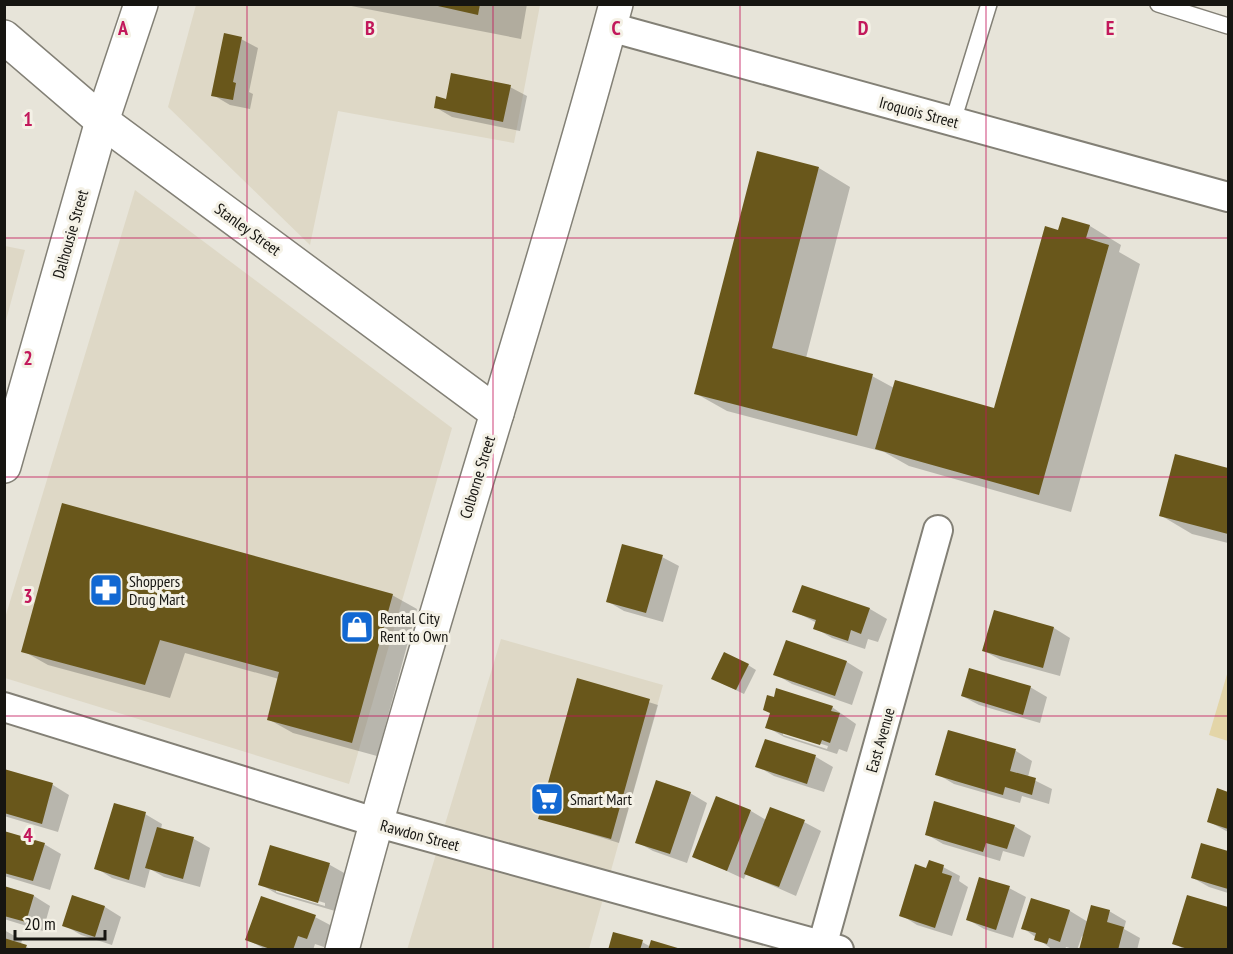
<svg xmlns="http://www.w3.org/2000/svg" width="1233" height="954" font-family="'PT Sans Narrow',sans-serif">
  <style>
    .built { fill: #ded8c6 }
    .green { fill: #e3d5a8 }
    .shadow { fill: #0003; fill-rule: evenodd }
    .building { fill: #69571b }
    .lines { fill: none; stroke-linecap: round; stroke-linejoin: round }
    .service-casing { stroke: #838076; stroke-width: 18 }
    .minor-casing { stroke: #838076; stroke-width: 32 }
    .tertiary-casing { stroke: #838076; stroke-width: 36 }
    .secondary-casing { stroke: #838076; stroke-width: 36 }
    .service { stroke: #fff; stroke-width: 15 }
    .minor { stroke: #fff; stroke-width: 28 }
    .tertiary { stroke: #fff; stroke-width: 33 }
    .secondary { stroke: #fff; stroke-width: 33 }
    .grid { fill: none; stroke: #c2185b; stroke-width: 1.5; stroke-opacity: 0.55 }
    .labels { text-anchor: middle; stroke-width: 6; stroke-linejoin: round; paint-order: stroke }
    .street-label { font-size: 16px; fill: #161511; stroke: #f4f1e6 }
    .poi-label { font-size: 16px; fill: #161511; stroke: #f4f1e6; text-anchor: start }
    .grid-label { font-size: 20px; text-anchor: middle; font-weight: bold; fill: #c2185b; stroke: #f4f1e6; stroke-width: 6; stroke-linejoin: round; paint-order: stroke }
  </style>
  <rect width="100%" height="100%" fill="#e7e4d9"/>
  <path class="built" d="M196 5H540L514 143 338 111 310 245 168 107Z
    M135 190 452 428 349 784 5 678V618Z
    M5 246 25 250 5 324 4 246Z
    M501 639 663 685 589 949 407 950Z"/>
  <path class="green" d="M1228 671V741L1209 735Z"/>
  <path class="shadow" d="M341 4H527L521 39Z
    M241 39 258 48 249 92 253 94 250 109 230 105 213 95Z
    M510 87 527 96 520 131 452 117 435 107 447 100Z
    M819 168 850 187 806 358 872 376 894 388 995 409 1059 232 1090 226 1121 245 1119 252 1140 264 1071 512 909 466 884 452 727 411 695 393Z
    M1176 456 1228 469V543L1192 534 1160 515Z
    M662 557 679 566 663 622 624 611 607 601Z
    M803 587 870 609 887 619 878 642 868 639 865 649 832 638 815 628 817 623 794 611Z
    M392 595 417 609 377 756 293 733 268 719 279 679 185 653 170 698 48 665 23 651Z
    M1054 628 1070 638 1060 676 1001 660 984 651Z
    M787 641 847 662 863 672 852 705 792 684 775 674Z
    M748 665 756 670 744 694 721 683Z
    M578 680 658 705 619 843 540 818Z
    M1030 687 1047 697 1040 723 979 705 962 696Z
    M832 707 856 724 847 752 839 749 837 754 784 737 767 727ZM783 732 828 746 827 749 783 735Z
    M949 732 1016 751 1032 761 1028 777 1052 789 1049 804 1022 796 1020 803 954 784 937 774Z
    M766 740 816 757 833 767 824 792 774 776 757 766Z
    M4 771 53 785 69 795 58 832 4 816Z
    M1218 790 1228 793V832L1208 821Z
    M690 793 707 803 687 863 653 851 637 842Z
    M751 811 766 820 804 822 821 831 796 896 746 874 744 879 694 856Z
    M145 814 162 824 161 829 194 839 210 848 200 887 164 877 150 869 145 888 112 878 96 868Z
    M1014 826 1031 836 1024 857 1003 851 1000 861 943 844 926 834Z
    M4 832 44 844 61 854 50 890 4 876Z
    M1202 845 1228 852V893L1209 887 1193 878Z
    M271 847 330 865 346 874 335 911 277 894 260 884ZM276 888 325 903V906L276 892Z
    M943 867 960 876 959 881 968 887 952 936 917 925 901 915 927 870Z
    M4 887 34 896 50 906 43 931 4 919Z
    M1009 888 1026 897 1013 938 984 929 967 919Z
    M73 897 105 907 121 917 112 945 81 935 64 925Z
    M1188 897 1228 909V950H1185L1174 943Z
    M1032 900 1070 911 1088 922 1109 911 1126 921 1124 929 1140 938 1137 950H1081L1084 937 1082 936 1077 950 1066 947 1065 950H1053L1023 928Z
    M315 917 332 926 324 947 315 944 313 950H266L247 939Z
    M4 930 22 940 21 944 32 950H4Z
    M642 942 651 947 678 950H610Z"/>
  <path class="building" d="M429 4H480L478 15Z
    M224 33 242 37 233 82 236 83 233 100 211 96Z
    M451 73 511 85 503 122 434 108 436 96 446 99Z
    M757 151 819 167 772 348 873 374 857 436 694 394Z
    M1062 217 1090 225 1086 238 1109 245 1039 495 875 449 895 380 994 408 1045 226 1058 230Z
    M1175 454 1228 468V534L1159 516Z
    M62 503 393 594 352 743 267 720 279 672 160 640 145 685 21 652Z
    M622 544 663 555 646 613 606 602Z
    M802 585 870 608 861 634 851 630 848 641 813 629 816 620 792 612Z
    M994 610 1054 627 1043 668 982 651Z
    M786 640 847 661 835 696 773 675Z
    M724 652 749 664 736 690 711 679Z
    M969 668 1031 686 1023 715 961 696Z
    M577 678 650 699 611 839 538 819Z
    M776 688 833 706 831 711 840 713 830 743 822 740 820 745 765 728 770 713 763 710 767 695 774 697Z
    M948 730 1016 749 1010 771 1036 778 1032 795 1005 787 1003 795 935 775Z
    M765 739 816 755 807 784 755 767Z
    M4 769 53 783 42 824 4 813Z
    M656 780 691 792 670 854 635 843Z
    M1217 788 1228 792V829L1207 822Z
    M716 796 751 810 727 871 692 857Z
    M934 801 1015 825 1007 849 986 843 983 852 925 835Z
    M114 803 146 812 129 880 94 869Z
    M770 807 805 820 779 887 744 874Z
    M157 827 194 837 183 879 145 868Z
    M4 831 45 843 33 881 4 873Z
    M1201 843 1228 851V889L1191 878Z
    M270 845 330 863 318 903 258 885Z
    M929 860 944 865 942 873 952 876 935 928 899 916 915 864 926 868Z
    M979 877 1010 886 996 930 966 920Z
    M4 886 34 895 26 922 4 916Z
    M72 895 105 906 95 937 62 926Z
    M1187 895 1228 907V950H1191L1172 944Z
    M261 896 316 915 307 939 298 936 293 950H273L245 940Z
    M1031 898 1070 910 1060 942 1049 938 1047 944 1034 940 1036 933 1021 929Z
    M1091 905 1110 910 1107 922 1124 927 1118 950H1079Z
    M613 932 643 940 640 950H608Z
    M4 938 27 945 25 950H4Z
    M651 940 681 949V950H648Z"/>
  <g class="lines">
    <g class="service-casing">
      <path id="service" d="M1158 4 1228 26
        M953 121 989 4"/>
    </g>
    <g class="minor-casing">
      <path id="minor" d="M610 27 1228 197
        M4 707 375 822 839 950
        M821 950 938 530"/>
    </g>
    <g class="tertiary-casing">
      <path id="tertiary" d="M4 37 102 121 497 413"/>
    </g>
    <g class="secondary-casing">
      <path id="secondary" d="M4 466 102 121 141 4
        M342 950C425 632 530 321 616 4"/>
    </g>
    <use href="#service" class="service"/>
    <use href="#minor" class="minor"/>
    <use href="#tertiary" class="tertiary"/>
    <use href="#secondary" class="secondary"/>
  </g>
  <path class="grid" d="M247 4V950M493 4V950M740 4V950M986 4V950M4 238H1228M4 477H1228M4 716H1228"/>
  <defs>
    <g id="pharmacy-square" transform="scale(1.725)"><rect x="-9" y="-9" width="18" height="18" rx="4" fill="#1268d2" stroke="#f4f1e6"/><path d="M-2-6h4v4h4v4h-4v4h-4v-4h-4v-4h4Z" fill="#fff"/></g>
    <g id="shop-square" transform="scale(1.725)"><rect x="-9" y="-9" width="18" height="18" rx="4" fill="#1268d2" stroke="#f4f1e6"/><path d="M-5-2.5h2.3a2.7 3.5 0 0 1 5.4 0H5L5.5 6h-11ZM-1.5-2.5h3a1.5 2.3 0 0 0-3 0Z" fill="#fff"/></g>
    <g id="supermarket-square" transform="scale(1.725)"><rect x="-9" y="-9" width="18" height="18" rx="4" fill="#1268d2" stroke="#f4f1e6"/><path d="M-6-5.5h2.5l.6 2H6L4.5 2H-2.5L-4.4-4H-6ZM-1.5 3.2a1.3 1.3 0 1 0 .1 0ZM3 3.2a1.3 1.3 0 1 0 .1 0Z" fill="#fff"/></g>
  </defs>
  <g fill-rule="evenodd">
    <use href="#pharmacy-square" x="106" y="590"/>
    <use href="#shop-square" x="357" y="627"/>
    <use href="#supermarket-square" x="547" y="799"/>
  </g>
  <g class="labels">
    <g class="street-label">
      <text transform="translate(919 112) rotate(15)" y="6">Iroquois Street</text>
      <text transform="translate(248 229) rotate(36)" y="6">Stanley Street</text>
      <text transform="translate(70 234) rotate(-74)" y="6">Dalhousie Street</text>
      <text transform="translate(477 477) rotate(-73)" y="6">Colborne Street</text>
      <text transform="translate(880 740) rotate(-74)" y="6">East Avenue</text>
      <text transform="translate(420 835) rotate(15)" y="6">Rawdon Street</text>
    </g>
    <g class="poi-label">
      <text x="129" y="587">Shoppers<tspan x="129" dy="18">Drug Mart</tspan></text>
      <text x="380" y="624">Rental City<tspan x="380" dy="18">Rent to Own</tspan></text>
      <text x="570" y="805">Smart Mart</text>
    </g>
  </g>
  <g class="grid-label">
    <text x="123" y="35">A</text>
    <text x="370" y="35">B</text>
    <text x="616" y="35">C</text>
    <text x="863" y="35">D</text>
    <text x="1110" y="35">E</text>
    <text x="28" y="126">1</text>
    <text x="28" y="365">2</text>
    <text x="28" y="603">3</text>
    <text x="28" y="842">4</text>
  </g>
  <rect width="1233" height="954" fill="none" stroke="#161511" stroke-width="12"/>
  <path d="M15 930v9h90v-9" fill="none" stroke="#161511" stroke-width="3"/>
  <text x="24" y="930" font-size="18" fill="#161511" stroke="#f4f1e6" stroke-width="4.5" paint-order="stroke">20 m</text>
</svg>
